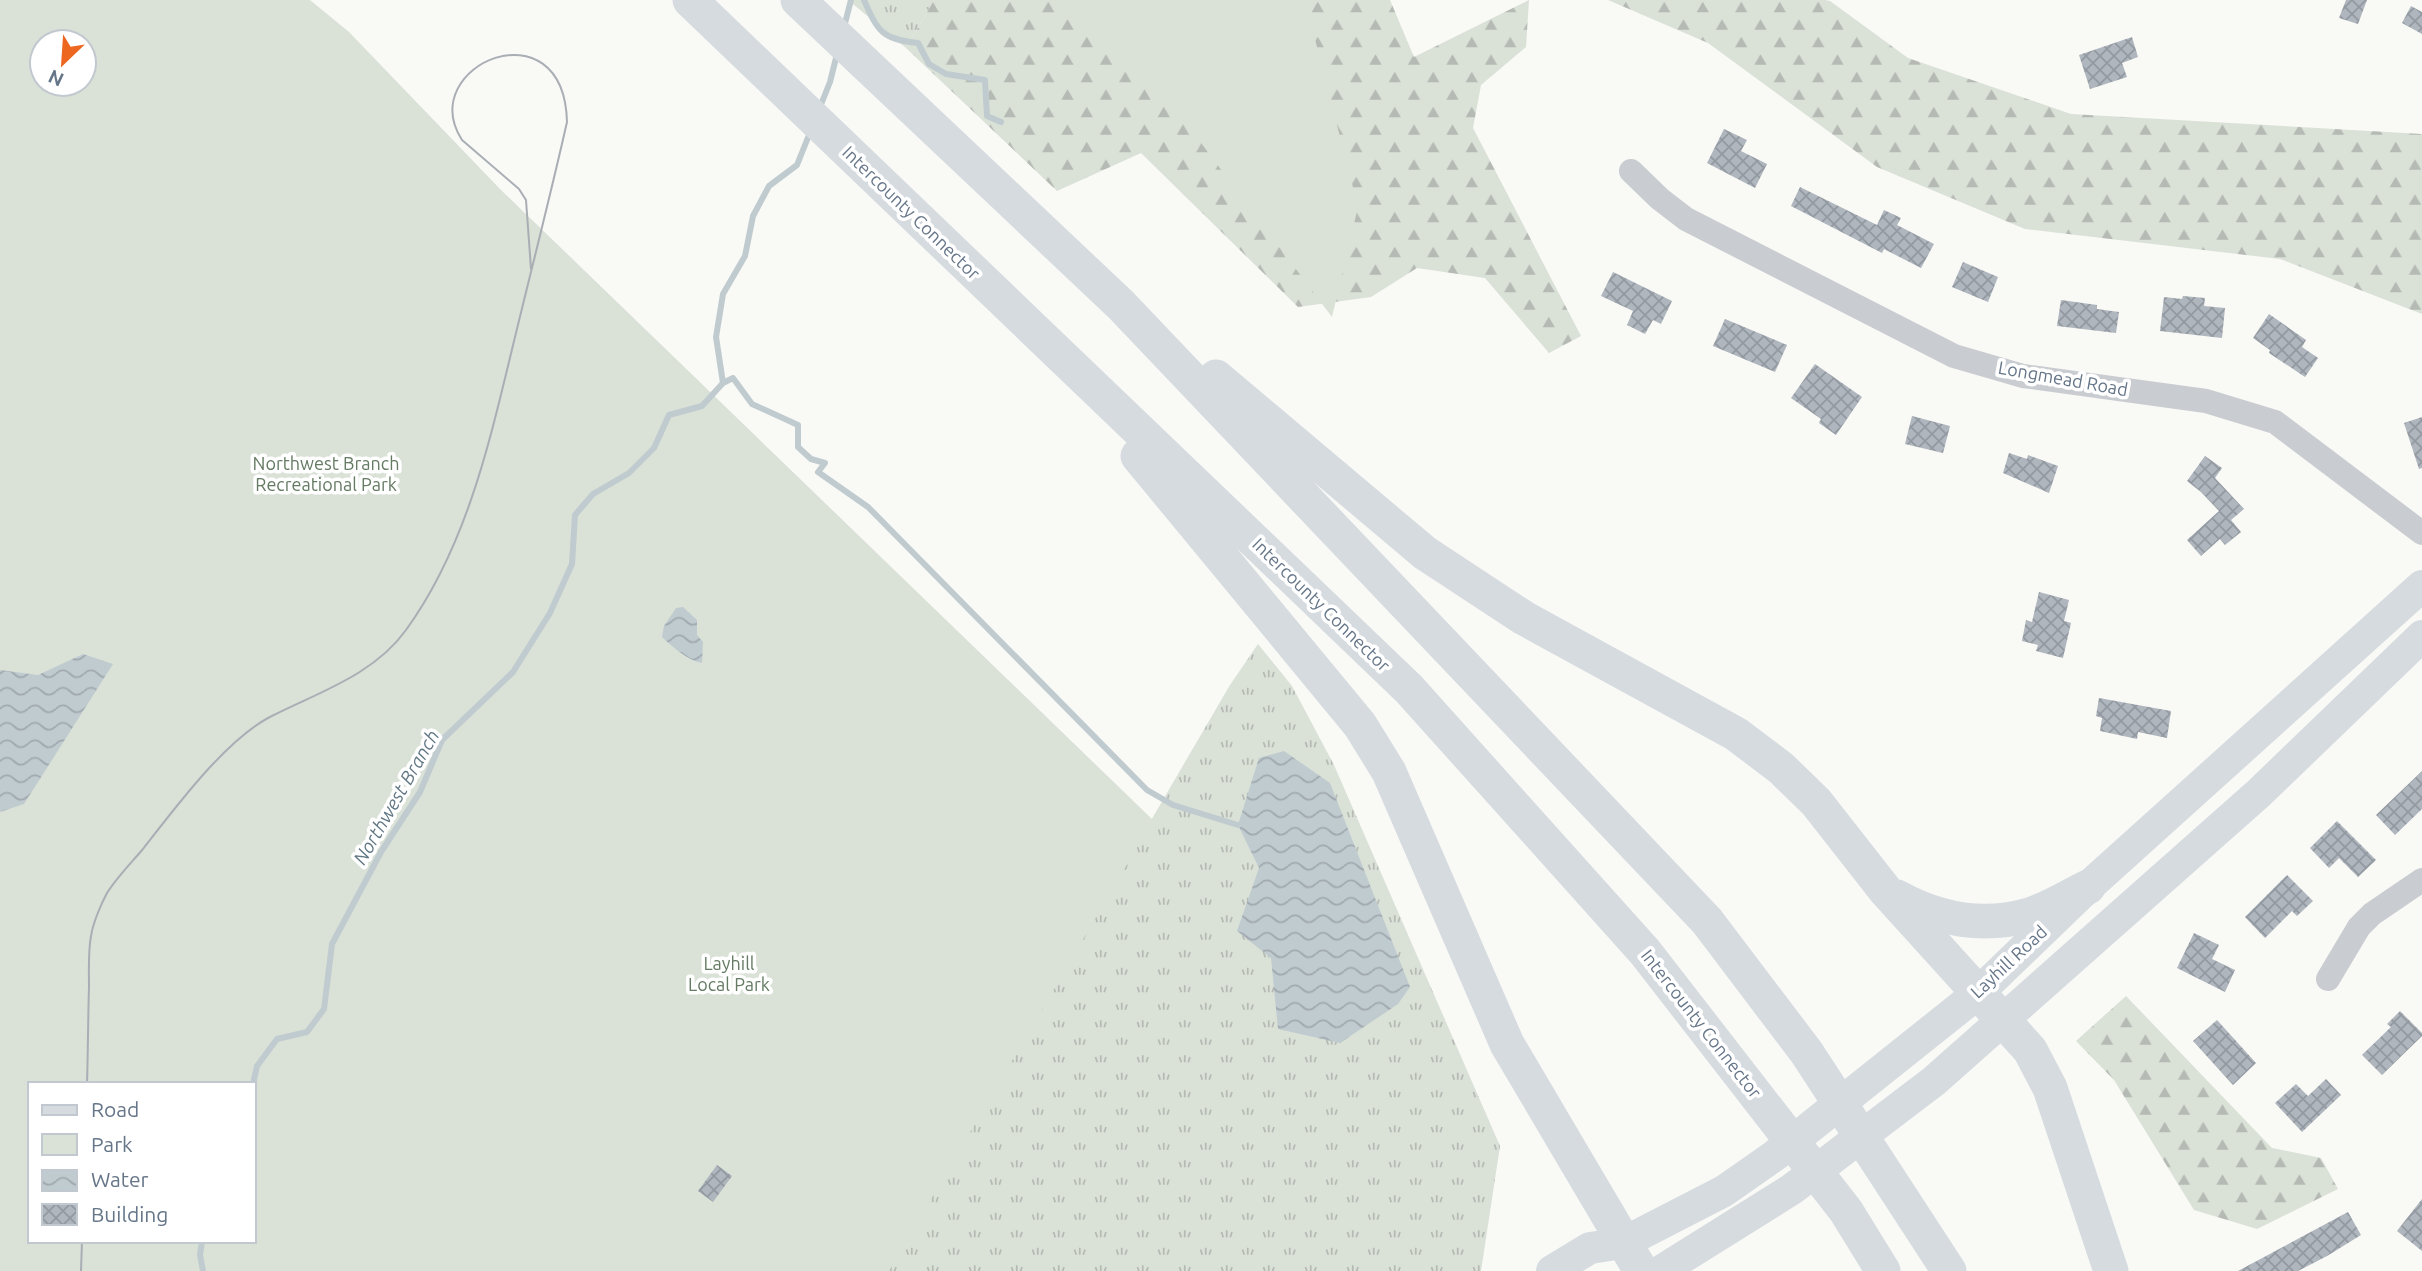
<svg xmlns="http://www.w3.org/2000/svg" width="2422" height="1271" font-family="Ubuntu,sans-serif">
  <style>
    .grass { fill: url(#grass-tufts) }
    .forest { fill: url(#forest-firs) }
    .park { fill: #dae1d7; fill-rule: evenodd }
    .water { fill: url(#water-waves) }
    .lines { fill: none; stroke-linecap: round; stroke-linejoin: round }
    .stream { stroke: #c0cbd0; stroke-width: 6 }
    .building { fill: url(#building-cross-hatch) }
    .minor { stroke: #c9ccd0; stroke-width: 24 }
    .major { stroke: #d6dbe0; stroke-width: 32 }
    .highway { stroke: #d6dbe0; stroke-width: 35 }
    .tram { stroke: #a9aeb5; stroke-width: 2 }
    .labels { text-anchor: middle; stroke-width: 7; stroke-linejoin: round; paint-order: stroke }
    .street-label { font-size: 18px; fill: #667689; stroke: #fff }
    .park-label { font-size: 18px; fill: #647a62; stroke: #fff }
    .water-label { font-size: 19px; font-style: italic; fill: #627784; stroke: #fff }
  </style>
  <defs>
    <pattern id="grass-tufts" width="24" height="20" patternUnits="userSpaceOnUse" patternTransform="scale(1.75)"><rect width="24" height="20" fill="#dae1d7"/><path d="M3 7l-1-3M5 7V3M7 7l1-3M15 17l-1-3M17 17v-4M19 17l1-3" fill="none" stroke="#b5bbb4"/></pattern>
    <pattern id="forest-firs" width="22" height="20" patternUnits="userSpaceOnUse" patternTransform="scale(1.75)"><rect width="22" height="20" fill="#dae1d7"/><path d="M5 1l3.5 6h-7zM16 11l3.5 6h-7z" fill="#b5bbb4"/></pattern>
    <pattern id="water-waves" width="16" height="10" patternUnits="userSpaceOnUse" patternTransform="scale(1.75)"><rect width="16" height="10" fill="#c0cbd0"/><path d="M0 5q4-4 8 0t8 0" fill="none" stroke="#a0a9af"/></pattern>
    <pattern id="building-cross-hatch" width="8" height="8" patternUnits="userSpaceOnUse" patternTransform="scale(1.75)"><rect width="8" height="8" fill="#afb6be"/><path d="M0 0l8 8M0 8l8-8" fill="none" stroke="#9299a0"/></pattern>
  </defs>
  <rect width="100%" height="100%" fill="#f9f9f6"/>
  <path class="grass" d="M848 0H934L906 48Z
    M1258 644 1292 686 1334 765 1500 1146 1481 1271H888L1230 685Z"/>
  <path class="forest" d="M934 0H1390L1414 57 1529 0 1526 47 1481 85 1473 128 1581 336 1549 353 1485 278 1417 268 1371 297 1298 307 1141 153 1057 191 906 48Z
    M1608 0H1825L1830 1 1908 58 2071 114 2422 134V314L2280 259 2025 229 1877 167 1708 43Z
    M2126 996 2272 1148 2321 1158 2338 1189 2257 1229 2194 1210 2114 1080 2076 1041Z"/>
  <path class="park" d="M0 0H310L349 32 500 189 1153 820 889 1271H0ZM42 42H84V84H42ZM30 1084H254V1241H30Z
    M1061 0H1305L1358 207 1332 317 1186 123Z"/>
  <path class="water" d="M683 607 697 620V635L703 642 702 663C687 660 674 648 662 637L664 626 676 608Z
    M83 654 113 664 24 804 0 812V670L38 675Z
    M1284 751 1330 783 1410 987 1398 1004 1340 1043 1278 1029 1271 958 1237 931 1259 868 1238 825 1259 758Z"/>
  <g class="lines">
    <path class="stream" d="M864 0C878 32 882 39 918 43L929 64 946 74 985 80 987 116 1001 122
      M844 27 851 0
      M820 107 830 82 837 54
      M723 383 733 378 752 404 798 425V447L811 459 825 463 818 472 868 507 1147 790 1173 805 1238 825
      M253 1084 257 1066 277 1039 307 1032 324 1009 332 944 381 852 420 792 442 740 513 672 550 613 572 564 575 515 593 494 629 473 654 448 669 415 702 406 723 383 716 337 723 294 745 256 753 216 769 186 797 165 811 130
      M202 1241 200 1255 203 1271"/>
  </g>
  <path class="building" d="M2346 0H2367L2358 24 2339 18Z
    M2411 6 2422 12V34L2402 23Z
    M2132 37 2138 57 2122 63 2127 77 2090 89 2079 55Z
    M1724 129 1747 140 1741 151 1767 164 1755 188 1707 163Z
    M1800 187 1877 225 1884 210 1901 218 1897 225 1934 244 1921 268 1884 249 1882 253 1791 206Z
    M1963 262 1998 277 1988 302 1952 287Z
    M1613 272 1672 301 1661 324 1653 320 1645 334 1627 325 1633 311 1601 296Z
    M2183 296 2205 298 2204 306 2225 308 2222 338 2160 331 2164 297 2182 299Z
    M2061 300 2097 305V309L2119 312 2116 333 2057 326Z
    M2269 314 2306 340 2302 347 2318 358 2305 377 2269 353 2270 350 2253 338Z
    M1725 319 1787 345 1775 372 1713 346Z
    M1815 364 1862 397 1836 435 1819 423 1821 419 1791 398Z
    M1912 416 1950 426 1943 453 1905 444Z
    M2422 417V468L2419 469 2404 423Z
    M2009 453 2027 459 2028 455 2058 466 2049 493 2003 473Z
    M2205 456 2222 468 2215 478 2244 509 2231 520 2241 532 2225 545 2220 539 2201 556 2187 540 2219 511 2201 492 2187 481Z
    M2039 592 2069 600 2064 621 2071 623 2063 658 2036 651 2038 645 2022 641 2026 620 2032 622Z
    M2099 698 2171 711 2167 738 2138 732 2137 739 2100 731 2102 718 2096 716Z
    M2422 771V809L2395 835 2376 815Z
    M2337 821 2376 860 2358 877 2339 858 2329 868 2310 848Z
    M2287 875 2313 901 2297 916 2292 911 2265 938 2245 917Z
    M2194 933 2219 945 2212 959 2235 970 2225 992 2177 968Z
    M2400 1011 2422 1033V1036L2382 1075 2362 1055 2391 1027 2387 1024Z
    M2217 1020 2256 1063 2233 1085 2193 1041Z
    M2326 1079 2341 1095 2302 1132 2275 1103 2296 1084 2308 1096Z
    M717 1165 732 1176 713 1202 698 1191Z
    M2422 1199V1251L2397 1231Z
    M2348 1212 2361 1235 2327 1256 2298 1271H2238Z"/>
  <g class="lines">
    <path class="minor" d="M1631 171 1660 199 1686 219 1954 356 2023 376 2206 401 2275 422 2422 533
      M2328 979 2359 927 2372 914 2422 880"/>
    <path class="major" d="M1552 1271 1590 1248 1623 1243 1724 1191 1774 1156 1977 994 2088 887 2422 586
      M1661 1271 1792 1189 1934 1081 2259 793 2422 636"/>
    <path class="highway" d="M690 0 1409 689 1645 952 1846 1211 1883 1271
      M798 0 1121 305 1707 921 1807 1053 1949 1271
      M1216 377 1425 553 1524 618 1736 734 1781 768 1816 802 1885 890 2030 1050 2050 1088 2111 1271
      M1138 456 1360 725 1389 772 1507 1044 1641 1271
      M1897 897C1937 919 1983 928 2029 915 2049 909 2069 896 2088 887"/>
    <path class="tram" d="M87 1084C88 1051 88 1019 89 987 89 970 88 952 91 936 93 923 101 904 107 893 117 877 131 863 143 849 175 808 224 742 268 718 316 693 373 676 406 630 469 543 491 435 516 333 533 263 551 193 567 122 564 2 414 65 462 140L519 189 526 200 531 269
      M81 1271 82 1241"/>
  </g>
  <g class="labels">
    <g class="street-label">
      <text transform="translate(911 213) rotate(44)" y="6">Intercounty Connector</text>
      <text transform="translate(2063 379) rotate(10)" y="6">Longmead Road</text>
      <text transform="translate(1321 605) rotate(44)" y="6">Intercounty Connector</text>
      <text transform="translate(2009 962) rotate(-43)" y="6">Layhill Road</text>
      <text transform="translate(1701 1024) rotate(52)" y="6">Intercounty Connector</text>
    </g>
    <g class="park-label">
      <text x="326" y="470">Northwest Branch<tspan x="326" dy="21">Recreational Park</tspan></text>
      <text x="729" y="970">Layhill<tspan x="729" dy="21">Local Park</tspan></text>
    </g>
    <g class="water-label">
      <text transform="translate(396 797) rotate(-60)" y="7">Northwest Branch</text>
    </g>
  </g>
  <rect x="28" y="1082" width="228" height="161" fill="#ffffff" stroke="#c2c8d0" stroke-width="2"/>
  <rect x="42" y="1105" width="35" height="10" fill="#d6dbe0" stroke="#c2c8d0" stroke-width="2"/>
  <text x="91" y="1117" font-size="21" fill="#667689">Road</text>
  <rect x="42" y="1134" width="35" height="21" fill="#dae1d7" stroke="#c2c8d0" stroke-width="2"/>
  <text x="91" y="1152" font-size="21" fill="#667689">Park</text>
  <rect x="42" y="1170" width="35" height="21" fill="url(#water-waves)" stroke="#c2c8d0" stroke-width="2"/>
  <text x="91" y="1187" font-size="21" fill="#667689">Water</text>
  <rect x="42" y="1204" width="35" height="21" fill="url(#building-cross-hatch)" stroke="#c2c8d0" stroke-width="2"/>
  <text x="91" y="1222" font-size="21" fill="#667689">Building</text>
  <g transform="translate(63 63) rotate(205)"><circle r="33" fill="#ffffff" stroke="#c2c8d0" stroke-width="2"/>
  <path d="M0-5L12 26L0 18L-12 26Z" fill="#ee6721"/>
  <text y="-10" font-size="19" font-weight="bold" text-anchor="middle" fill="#667689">N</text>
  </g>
</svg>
